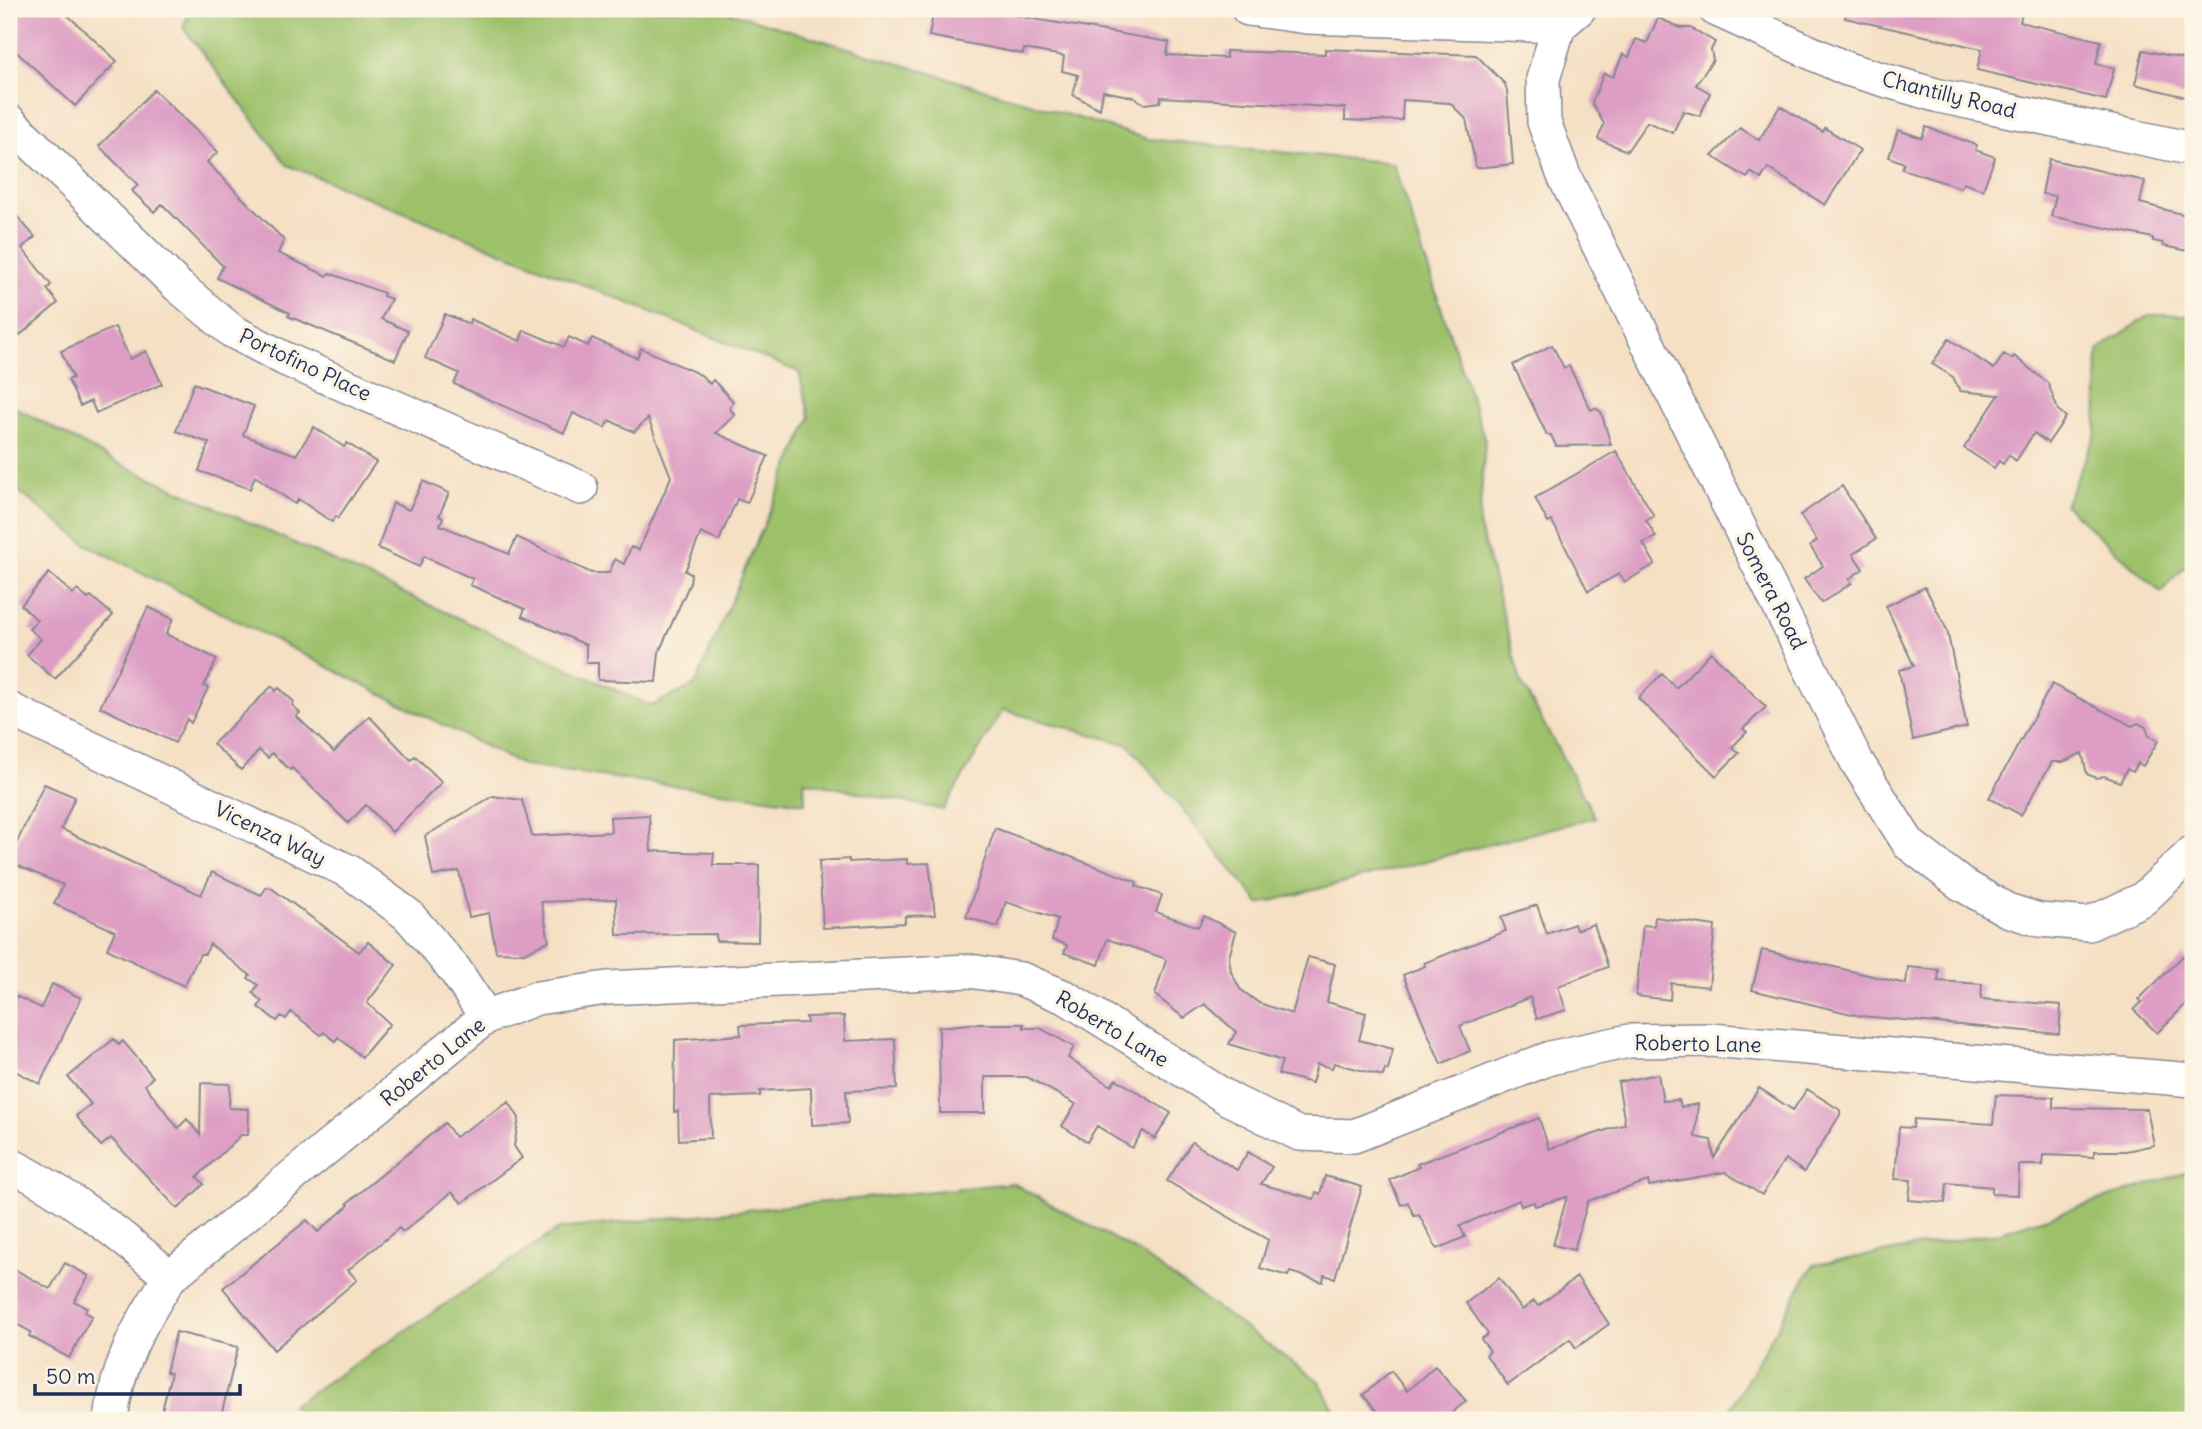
<svg xmlns="http://www.w3.org/2000/svg" width="2202" height="1429" font-family="Delius,sans-serif">
  <style>
    .green { fill: #9dc16a; stroke: #5c7864; stroke-width: 2 }
    .building { fill: #dd9dc4 }
    .lines { fill: none; stroke-linecap: round; stroke-linejoin: round }
    .street-casing { stroke: #888891; stroke-width: 36 }
    .street { stroke: #fff; stroke-width: 33 }
    .labels { text-anchor: middle; stroke-width: 7; stroke-linejoin: round; paint-order: stroke }
    .street-label { font-size: 21px; fill: #1b2f5e; stroke: #fcf5e5 }
  </style>
  <rect width="100%" height="100%" fill="#fcf5e5"/>
  <filter id="ink" filterUnits="userSpaceOnUse"><feTurbulence type="fractalNoise" baseFrequency=".0143" numOctaves="2"/><feDisplacementMap in="SourceGraphic" scale="14" xChannelSelector="R" yChannelSelector="G"/><feConvolveMatrix kernelMatrix="1 2 1 2 8 2 1 2 1" color-interpolation-filters="sRGB"/></filter>
  <filter id="wash" filterUnits="userSpaceOnUse"><feTurbulence type="fractalNoise" baseFrequency=".00686" numOctaves="4" result="noise"/><feDisplacementMap in="SourceGraphic" scale="28" xChannelSelector="R" yChannelSelector="G"/><feGaussianBlur stdDeviation="1.57" result="paint"/><feColorMatrix in="noise" values="0 0 0 0 0 0 0 0 0 0 0 0 0 0 0 0 0 1.4 0 .05"/><feComposite in="paint" operator="in"/></filter>
  <g filter="url(#wash)">
    <rect width="100%" height="100%" fill="#f5e0c4"/>
    <path class="green" d="M191 9H729V12L1148 139 1393 163 1485 440 1479 524 1521 682 1595 817 1260 904 1129 745 1003 710 943 810 804 781 805 803 524 766 87 545 9 484V404L114 461 651 706 695 685 810 418 799 372 287 165 183 27Z
      M2149 315H2193V558L2161 592 2065 505 2096 434 2098 350Z
      M2193 1170V1420H1724L1813 1265 1997 1233Z
      M1012 1183 1138 1252 1319 1381 1339 1420H306L291 1406 559 1229Z"/>
    <g id="blocks">
      <path class="building" d="M15 9H61L117 61 75 106 9 45V16Z
        M934 9H976L1169 42 1167 55 1226 58V51L1325 54V49L1476 55 1505 84 1507 91 1513 164 1476 168 1466 119 1450 103 1403 100 1402 120 1367 121 1345 120V108L1161 97 1160 102 1145 104 1133 97 1103 91 1100 109 1073 95 1078 75 1062 71 1064 56 1024 49 1023 54 929 36Z
        M1846 9H1959L1990 16 1996 9 2022 12 2020 22 2101 41 2096 64 2114 68 2106 100 1977 70 1982 49 1845 18Z
        M1658 18 1681 28H1691L1715 42 1711 50 1713 60 1696 85 1710 93 1700 116 1683 111 1673 133 1647 122 1627 151 1598 139 1604 124 1592 103 1604 73 1613 77 1623 54 1629 57 1636 39 1647 43Z
        M2143 50 2193 61V99L2135 84Z
        M154 90 218 152 207 162 284 240 278 253 327 276 329 273 384 293 383 296 391 299 381 319 408 331 395 360 288 316 290 313 217 278 223 266 162 204 154 212 132 191 138 185 99 146Z
        M1780 106 1823 132 1825 128 1860 150 1825 205 1768 168 1761 179 1751 172 1747 178 1712 156 1740 128 1759 140Z
        M1926 127 1977 145 1975 150 1995 157 1983 190 1963 183 1961 188 1902 169 1904 163 1889 157 1898 130 1922 138Z
        M2049 159 2145 181 2140 203 2193 217V252L2163 246V243L2153 241V238L2051 216 2056 196 2042 194Z
        M9 207 35 237 22 248 51 285 47 289 58 303 20 335 9 322Z
        M445 314 469 324 470 319 520 341 524 330 564 347 569 337 588 346 592 338 637 358 641 348 701 375 710 384 713 380 733 401 730 409 735 415 716 433 768 456 747 503 737 499 719 541 701 533 685 571 691 574 690 583 659 652 656 682 598 680V663H586V645L522 616 525 609 470 585 473 579 424 556 419 567 378 548 393 503 409 510 423 481 449 493 439 516 443 518 440 525 509 554 517 537 591 573H609L615 559 624 564 631 547 639 550 671 477 648 418 634 432 609 420 605 428 573 413 564 433 454 384 459 373 425 358Z
        M115 327 130 359 146 351 162 384 96 413 91 401 80 406 68 380 73 378 61 351Z
        M1949 339 1994 369 2004 354 2012 359 2014 356 2048 383 2058 410 2066 417 2048 443 2034 433 2016 461 2009 455 2003 464 1999 461 1994 468 1964 448 1999 395 1960 391 1953 377 1932 364Z
        M1552 345 1564 368 1569 366 1591 410 1595 408 1601 412 1611 445 1556 446 1551 435H1547L1513 365Z
        M194 383 254 406 243 435 296 455 314 427 344 447 347 443 376 462 338 518 336 516 332 522 298 499 295 504 255 476 250 489 199 471 209 443 176 431Z
        M1616 451 1654 516 1646 520 1656 537 1643 543 1655 564 1625 582 1619 574 1588 591 1552 521 1548 523 1535 498Z
        M1842 486 1876 539 1853 554 1863 569 1849 579 1852 583 1821 603 1804 579 1823 566 1810 546 1817 541 1800 515Z
        M49 573 73 594 77 590 88 599 91 596 113 615 55 679 27 655 41 639 29 629 37 620 21 605Z
        M1925 587 1947 630 1967 727 1913 740 1899 670 1914 666 1886 606Z
        M148 607 173 619 166 634 217 659 204 686 208 688 191 723 187 719 175 743 100 707Z
        M1711 652 1766 707 1743 729 1747 732 1732 747 1739 753 1716 776 1638 698 1662 674 1676 688Z
        M2052 684 2132 726 2138 723 2146 727 2149 736 2158 741 2143 766 2138 763 2133 772 2127 769 2120 782 2104 776 2096 778 2087 774 2082 753 2063 762H2052L2021 815 1989 798Z
        M272 686 276 691 279 688 294 702 292 705 300 713 296 716 334 752 369 716 411 760 415 756 442 782 392 832 366 805 348 823 292 768 290 770 272 753 268 758 259 750 241 770 213 744Z
        M44 784 75 797 61 829 201 895 212 872 261 895 267 887 271 888 359 952 368 942 396 965 367 1003 390 1024 362 1057 338 1037 335 1041 324 1032 321 1035 291 1012 286 1019 281 1016 277 1021 258 1007 262 1002 253 993 258 985 248 978 250 975 210 944 205 954H200L184 986 107 949 115 931 54 904 63 885 16 865 17 860 10 857Z
        M493 796 522 800 532 836 611 832 610 817 649 815 651 851 714 853 713 865H759L758 942 716 941V934L617 935 616 899 541 902 549 941 524 953 496 952 489 913 469 917 459 871 433 876 425 836Z
        M995 828 1137 882 1136 886 1162 895 1156 912 1198 927 1204 916 1236 932 1229 957 1231 972 1240 989 1259 1003 1292 1014 1308 957 1335 964 1327 1002 1366 1013 1359 1040 1393 1049 1388 1070 1385 1069 1383 1076 1334 1063 1332 1068 1317 1064 1312 1083 1278 1074 1282 1061 1229 1044 1236 1032 1205 1004 1184 1018 1155 995 1166 960 1164 958 1107 939 1099 965 1064 953 1067 945 1052 940 1058 919 1006 902 998 927 966 917Z
        M849 859V862L907 859V864L929 863 935 915 905 916V923L823 928 819 861Z
        M1537 905 1547 934 1574 924 1576 930 1594 924 1608 967 1558 986 1566 1010 1537 1019 1530 997 1460 1026 1470 1051 1441 1064 1403 975 1425 966 1424 963 1506 931 1501 917Z
        M1655 917 1715 926 1709 987 1671 983 1670 1000 1636 996 1643 925 1654 926Z
        M1762 950 1906 984 1908 967 1939 970 1938 981 1982 984 1981 999 2061 1005 2059 1034 1860 1016 1752 990Z
        M2183 956 2193 967V997L2157 1033 2134 1010 2142 1002 2139 999Z
        M52 984 81 998 40 1084 9 1068V993L41 1008Z
        M844 1016 845 1041 895 1039 897 1089 846 1091 848 1123 812 1125 811 1088 760 1091V1096L710 1098 711 1138 679 1140 678 1111 674 1112 675 1040 741 1035 740 1025 807 1023 806 1017Z
        M970 1024H1024V1028H1040L1074 1047 1068 1058 1111 1086 1116 1079 1171 1113 1155 1139 1143 1131 1132 1148 1097 1126 1087 1142 1062 1126 1076 1104 1027 1077H985V1113H940L939 1027Z
        M114 1039 119 1045 123 1041 153 1077 145 1085 178 1128 187 1119 200 1135 201 1083 230 1084 229 1108 249 1109 248 1135H241L197 1177 204 1184 178 1209 111 1138 101 1146 76 1116 91 1104 68 1077Z
        M1658 1074 1663 1101 1679 1100 1681 1107 1698 1104 1695 1137 1711 1140 1714 1158 1759 1088 1793 1110 1807 1089 1840 1110V1115L1804 1172 1785 1159 1762 1195 1725 1172 1649 1186 1648 1181 1588 1201 1574 1250 1553 1245 1567 1197 1535 1206 1534 1202 1521 1206 1519 1200 1460 1226 1465 1237 1437 1249 1419 1215 1414 1216 1408 1202 1401 1205 1390 1180 1419 1167 1417 1164 1539 1118 1549 1149 1625 1124 1618 1082Z
        M1996 1095 2053 1097V1108L2147 1109 2154 1145 2126 1151H2094V1157L2044 1155 2043 1165H2019L2018 1195 1992 1194V1187L1947 1183 1945 1203 1909 1200 1911 1180 1895 1179 1899 1127 1913 1128 1914 1119 1993 1124Z
        M509 1102 519 1118 514 1146 522 1158 462 1203 452 1192 403 1232 399 1228 348 1270 357 1280 274 1350 223 1288 307 1220 318 1232 349 1205 347 1203 445 1123 455 1137Z
        M1192 1142 1237 1170 1248 1152 1272 1167 1261 1184 1314 1199 1316 1193 1320 1194 1325 1176 1362 1187 1335 1278 1324 1275 1323 1282 1290 1272 1288 1276 1260 1268 1268 1240 1167 1181Z
        M65 1263 89 1276 74 1301 87 1308 85 1312 92 1316 69 1358 29 1336 31 1332 9 1320V1266L50 1289Z
        M1577 1277 1609 1324 1576 1348 1570 1339 1508 1385 1486 1355 1490 1351 1481 1339 1488 1334 1466 1303 1499 1278 1522 1310 1534 1301 1538 1306Z
        M176 1332 238 1347 220 1420H160L171 1373 166 1372Z
        M1435 1366 1466 1401 1443 1420H1384L1363 1395 1391 1371 1407 1391Z"/>
    </g>
  </g>
  <g filter="url(#ink)">
    <use href="#blocks" fill-opacity="0" stroke="#888891" stroke-width="2"/>
    <g class="lines">
      <g class="street-casing">
        <path id="street" d="M1248 9 1307 17 1559 26 1579 9
          M1715 9 1847 69 1939 96 2193 149
          M1559 26 1543 79 1544 122 1564 176 1857 762 1909 844 1961 884 2007 910 2039 920 2089 924 2143 899 2193 852
          M9 121 178 286 232 331 285 359 581 488
          M9 709 350 872 408 915 455 970 486 1017
          M9 1164C69 1194 119 1234 170 1277
          M111 1420C117 1363 139 1325 170 1277L486 1017 537 998 607 988 970 971 1021 979 1067 998 1229 1099 1299 1134 1354 1136 1550 1058 1629 1041 1711 1040 2193 1080"/>
      </g>
      <use href="#street" class="street"/>
    </g>
  </g>
  <g class="labels">
    <g class="street-label">
      <text transform="translate(1949 95) rotate(14)" y="7">Chantilly Road</text>
      <text transform="translate(305 365) rotate(25)" y="7">Portofino Place</text>
      <text transform="translate(1771 591) rotate(63)" y="7">Somera Road</text>
      <text transform="translate(270 834) rotate(26)" y="7">Vicenza Way</text>
      <text transform="translate(1112 1029) rotate(31)" y="7">Roberto Lane</text>
      <text transform="translate(1698 1044) rotate(1)" y="7">Roberto Lane</text>
      <text transform="translate(433 1062) rotate(-39)" y="7">Roberto Lane</text>
    </g>
  </g>
  <rect width="2202" height="1429" fill="none" stroke="#fcf5e5" stroke-width="35"/>
  <path d="M35 1384v10h205v-10" fill="none" stroke="#1b2f5e" stroke-width="3.5"/>
  <text x="46" y="1384" font-size="21" fill="#1b2f5e" stroke="#fcf5e5" stroke-width="5" paint-order="stroke">50 m</text>
</svg>
